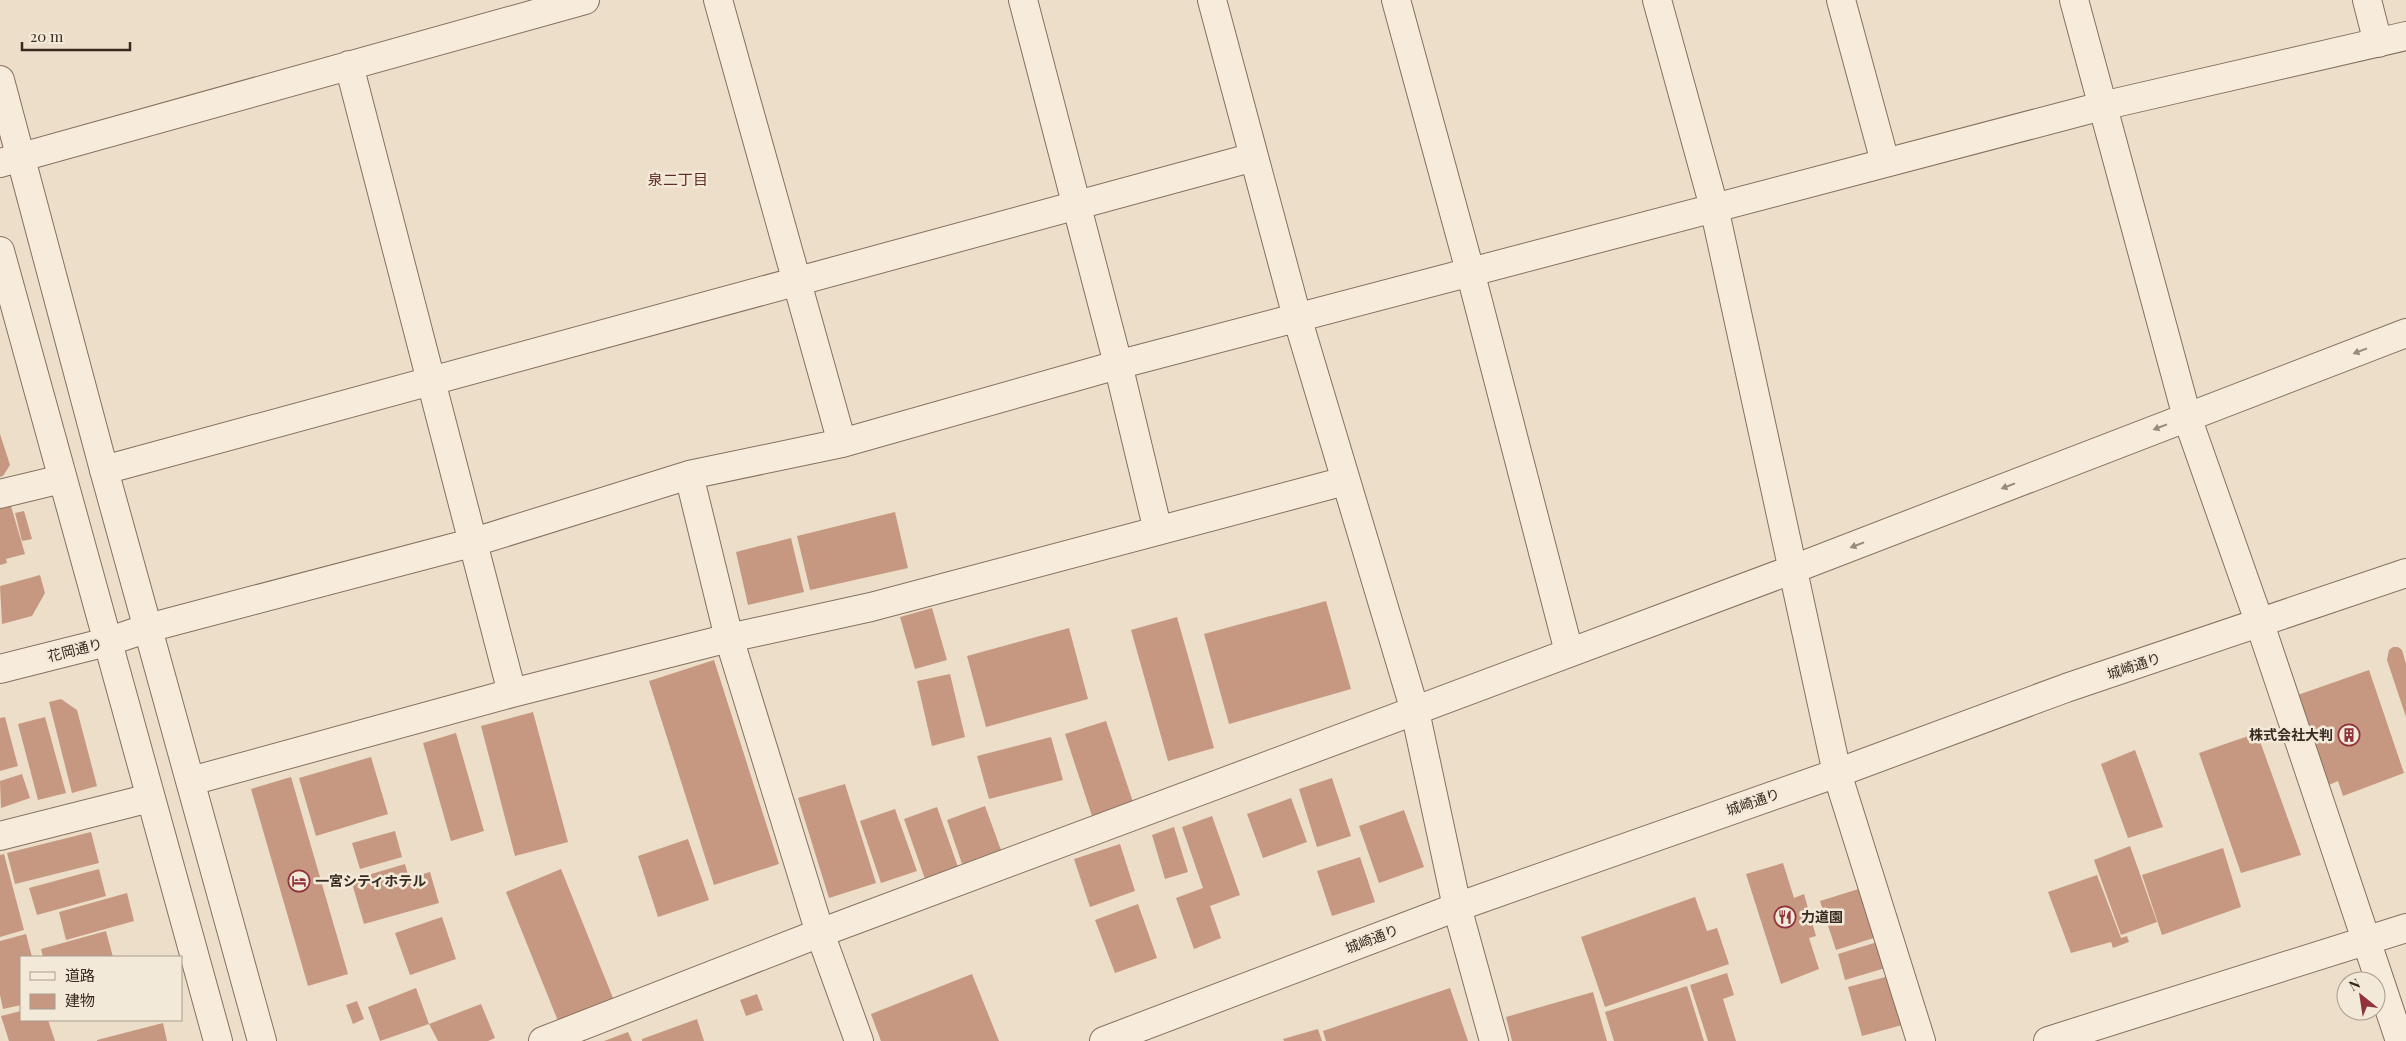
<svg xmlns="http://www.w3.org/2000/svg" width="2406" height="1041" font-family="'Playfair Display','Noto Sans JP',serif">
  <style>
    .building { fill: #c79881 }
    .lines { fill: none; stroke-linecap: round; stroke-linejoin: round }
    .minor-casing { stroke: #86705e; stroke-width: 30 }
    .tertiary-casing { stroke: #86705e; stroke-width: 30 }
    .minor { stroke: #f7ecdb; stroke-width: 28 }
    .tertiary { stroke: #f7ecdb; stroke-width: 28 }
    .oneway { fill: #988b7e }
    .labels { text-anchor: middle; stroke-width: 5; stroke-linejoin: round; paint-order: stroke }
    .street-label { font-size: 14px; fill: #382a21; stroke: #f3e9d8 }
    .poi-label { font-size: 14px; font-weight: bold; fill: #382a21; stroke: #f3e9d8; text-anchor: start }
    .neighbourhood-label { font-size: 15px; fill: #622b23; stroke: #f3e9d8 }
  </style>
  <rect width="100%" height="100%" fill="#ecdec8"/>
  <path class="building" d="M0 434 10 465 3 476 0 477Z
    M11 506 25 554 6 559 7 563 0 565V509Z
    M24 511 32 539 22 541 15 513Z
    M895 512 908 568 810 590 797 536Z
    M791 538 804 592 748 605 736 552Z
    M40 575 45 593 32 616 2 624 0 586Z
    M1326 601 1351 689 1229 724 1204 634Z
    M932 608 947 660 915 669 900 617Z
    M1177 617 1214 748 1168 761 1131 630Z
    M1069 628 1088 699 986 727 967 656Z
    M2393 647H2398L2402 650 2406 664V717L2387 660 2389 650Z
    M714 660 779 864 714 885 649 681Z
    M2369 670 2404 773 2343 796 2338 781 2324 787 2292 697Z
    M950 674 965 737 932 746 917 681Z
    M61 699 77 710 97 786 72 793 49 702Z
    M533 712 568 842 515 856 481 726Z
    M5 717 18 766 0 771V718Z
    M45 717 66 793 38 800 18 724Z
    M1106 721 1133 802 1092 816 1065 734Z
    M456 733 484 831 451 841 423 743Z
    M2257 733 2301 855 2241 873 2199 753Z
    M1051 737 1063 780 989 799 977 756Z
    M2135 750 2163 827 2128 838 2101 764Z
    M371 757 388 814 316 836 299 778Z
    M22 774 30 798 1 808 0 781Z
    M291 777 348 974 308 986 251 789Z
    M1332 778 1351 836 1317 847 1299 789Z
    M845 784 876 883 829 898 798 798Z
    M1291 798 1307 842 1263 858 1247 814Z
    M985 806 1001 850 962 864 947 820Z
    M937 807 958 867 925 879 904 819Z
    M895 809 917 871 881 883 860 821Z
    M1404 810 1424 867 1379 883 1359 826Z
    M1212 816 1240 895 1210 906 1221 938 1194 949 1176 898 1203 888 1182 827Z
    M1174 827 1188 872 1165 879 1152 835Z
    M395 831 402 857 360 869 352 843Z
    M91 832 99 863 15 884 7 853Z
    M688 839 709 900 658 917 638 856Z
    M1120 844 1135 891 1090 907 1074 859Z
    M2130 846 2157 922 2121 935 2094 860Z
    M2223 848 2241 907 2162 935 2142 875Z
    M4 854 24 930 0 937V855Z
    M1360 857 1375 902 1332 916 1317 871Z
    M1783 863 1794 898 1804 894 1816 936 1809 938 1819 969 1781 984 1746 874Z
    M405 864 409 878 430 872 439 903 364 924 351 880Z
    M99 869 106 896 37 915 29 888Z
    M561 869 613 998 558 1021 506 892Z
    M2097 875 2121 938 2127 936 2129 942 2113 948 2111 942 2071 953 2048 892Z
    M1865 887 1880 936 1836 950 1820 901Z
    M127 893 134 921 66 940 59 912Z
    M1695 897 1707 931 1717 928 1729 964 1605 1007 1581 937Z
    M1138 904 1157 958 1115 973 1095 920Z
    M442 917 456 959 410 975 395 933Z
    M106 931 113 957H43L41 949Z
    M26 934 32 957H21V1005L3 1009 0 995V941Z
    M1884 940 1892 966 1845 980 1838 954Z
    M1727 973 1734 995 1723 999 1736 1041H1708L1690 985Z
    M972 974 999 1041H881L871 1014Z
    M1893 975 1906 1024 1862 1036 1848 987Z
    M1687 986 1704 1041H1614L1605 1012Z
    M416 988 429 1024 380 1041 368 1007Z
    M1450 988 1468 1041H1326L1323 1031Z
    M1593 992 1607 1041H1512L1506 1017Z
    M757 994 763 1010 746 1016 740 1000Z
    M357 1001 364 1019 353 1024 346 1005Z
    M481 1004 495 1038 488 1041H438L429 1024Z
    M21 1011V1020H48L55 1041H9L1 1016Z
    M697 1019 704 1041H642V1039Z
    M163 1023 167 1041H97V1040Z
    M1318 1029 1322 1041H1284L1283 1039Z
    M628 1032 632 1041H604Z"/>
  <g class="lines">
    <g class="minor-casing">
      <path id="minor" d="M718 0 842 443
        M1023 0 1118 364 1158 531
        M1212 0 1297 317 1415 711 1457 907 1494 1041
        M1396 0 1470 271 1569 652
        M1657 0 1714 207 1837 773 1921 1041
        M1841 0 1885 162
        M2074 0 2187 417 2260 624 2400 1041
        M2367 0 2378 43
        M349 65 512 693
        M0 163 585 0
        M104 470 1254 157
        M689 475 729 638 820 933 859 1041
        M0 494 62 479
        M148 628 471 543 689 475 842 443 1117 365 2102 106 2406 36
        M191 781 512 693 729 638 871 607 1345 481
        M0 836 150 798
        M543 1041 820 933 1791 570 2406 333
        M2048 1041 2406 928"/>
    </g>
    <g class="tertiary-casing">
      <path id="tertiary" d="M0 80 104 470 262 1041
        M0 251 218 1041
        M0 669 107 642 148 628
        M1104 1041 1457 907 1837 773 2066 688 2406 573"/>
    </g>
    <use href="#minor" class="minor"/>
    <use href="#tertiary" class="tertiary"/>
  </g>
  <defs><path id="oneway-solid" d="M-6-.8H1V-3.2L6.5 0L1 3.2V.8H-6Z" transform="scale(1.25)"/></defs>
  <g class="oneway">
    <use href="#oneway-solid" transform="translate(2360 351) rotate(159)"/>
    <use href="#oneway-solid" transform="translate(2160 427) rotate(159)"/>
    <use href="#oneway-solid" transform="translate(2008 486) rotate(159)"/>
    <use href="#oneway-solid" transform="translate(1857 545) rotate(159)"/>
  </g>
  <defs>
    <g id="building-ring" transform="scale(1.125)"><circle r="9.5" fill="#f3e9d8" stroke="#91333b" stroke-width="1.5"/><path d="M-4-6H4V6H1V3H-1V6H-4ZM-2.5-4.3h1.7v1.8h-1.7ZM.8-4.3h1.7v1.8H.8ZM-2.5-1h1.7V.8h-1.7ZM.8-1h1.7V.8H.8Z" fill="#91333b"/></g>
    <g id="hotel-ring" transform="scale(1.125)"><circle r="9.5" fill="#f3e9d8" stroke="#91333b" stroke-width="1.5"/><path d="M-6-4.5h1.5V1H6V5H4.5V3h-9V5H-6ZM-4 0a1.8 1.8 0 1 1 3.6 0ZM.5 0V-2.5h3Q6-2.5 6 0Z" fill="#91333b"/></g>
    <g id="restaurant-ring" transform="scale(1.125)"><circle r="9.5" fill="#f3e9d8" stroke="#91333b" stroke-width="1.5"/><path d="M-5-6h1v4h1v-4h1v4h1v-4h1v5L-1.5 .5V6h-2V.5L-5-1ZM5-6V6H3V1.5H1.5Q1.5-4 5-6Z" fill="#91333b"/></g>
  </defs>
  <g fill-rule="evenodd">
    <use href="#building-ring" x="2349" y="735"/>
    <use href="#hotel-ring" x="299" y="881"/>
    <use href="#restaurant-ring" x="1785" y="917"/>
  </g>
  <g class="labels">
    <g class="street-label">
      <text transform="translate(75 650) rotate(-14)" y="5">花岡通り</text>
      <text transform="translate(2134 666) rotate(-18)" y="5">城崎通り</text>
      <text transform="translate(1753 802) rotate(-19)" y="5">城崎通り</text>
      <text transform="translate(1372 939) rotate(-21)" y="5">城崎通り</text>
    </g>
    <g class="poi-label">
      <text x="2333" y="740" text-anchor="end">株式会社大判</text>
      <text x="315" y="886">一宮シティホテル</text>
      <text x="1801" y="922">力道園</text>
    </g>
    <g class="neighbourhood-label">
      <text x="678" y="185">泉二丁目</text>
    </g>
  </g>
  <rect x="20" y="956" width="162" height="65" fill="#f3e9d8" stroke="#a89d8f"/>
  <rect x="30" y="972" width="25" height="8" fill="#f7ecdb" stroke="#a89d8f"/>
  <text x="65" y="981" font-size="15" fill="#382a21">道路</text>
  <rect x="30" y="994" width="25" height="15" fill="#c79881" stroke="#a89d8f"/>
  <text x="65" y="1006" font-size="15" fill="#382a21">建物</text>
  <g transform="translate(2361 996) rotate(330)"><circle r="24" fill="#f3e9d8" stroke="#a89d8f"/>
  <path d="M0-4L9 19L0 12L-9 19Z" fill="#91333b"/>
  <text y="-8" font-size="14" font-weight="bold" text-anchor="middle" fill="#382a21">N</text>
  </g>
  <path d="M22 42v8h108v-8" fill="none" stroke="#382a21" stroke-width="2.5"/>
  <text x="30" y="42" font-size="15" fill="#382a21" stroke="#f3e9d8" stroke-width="4" paint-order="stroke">20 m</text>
</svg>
